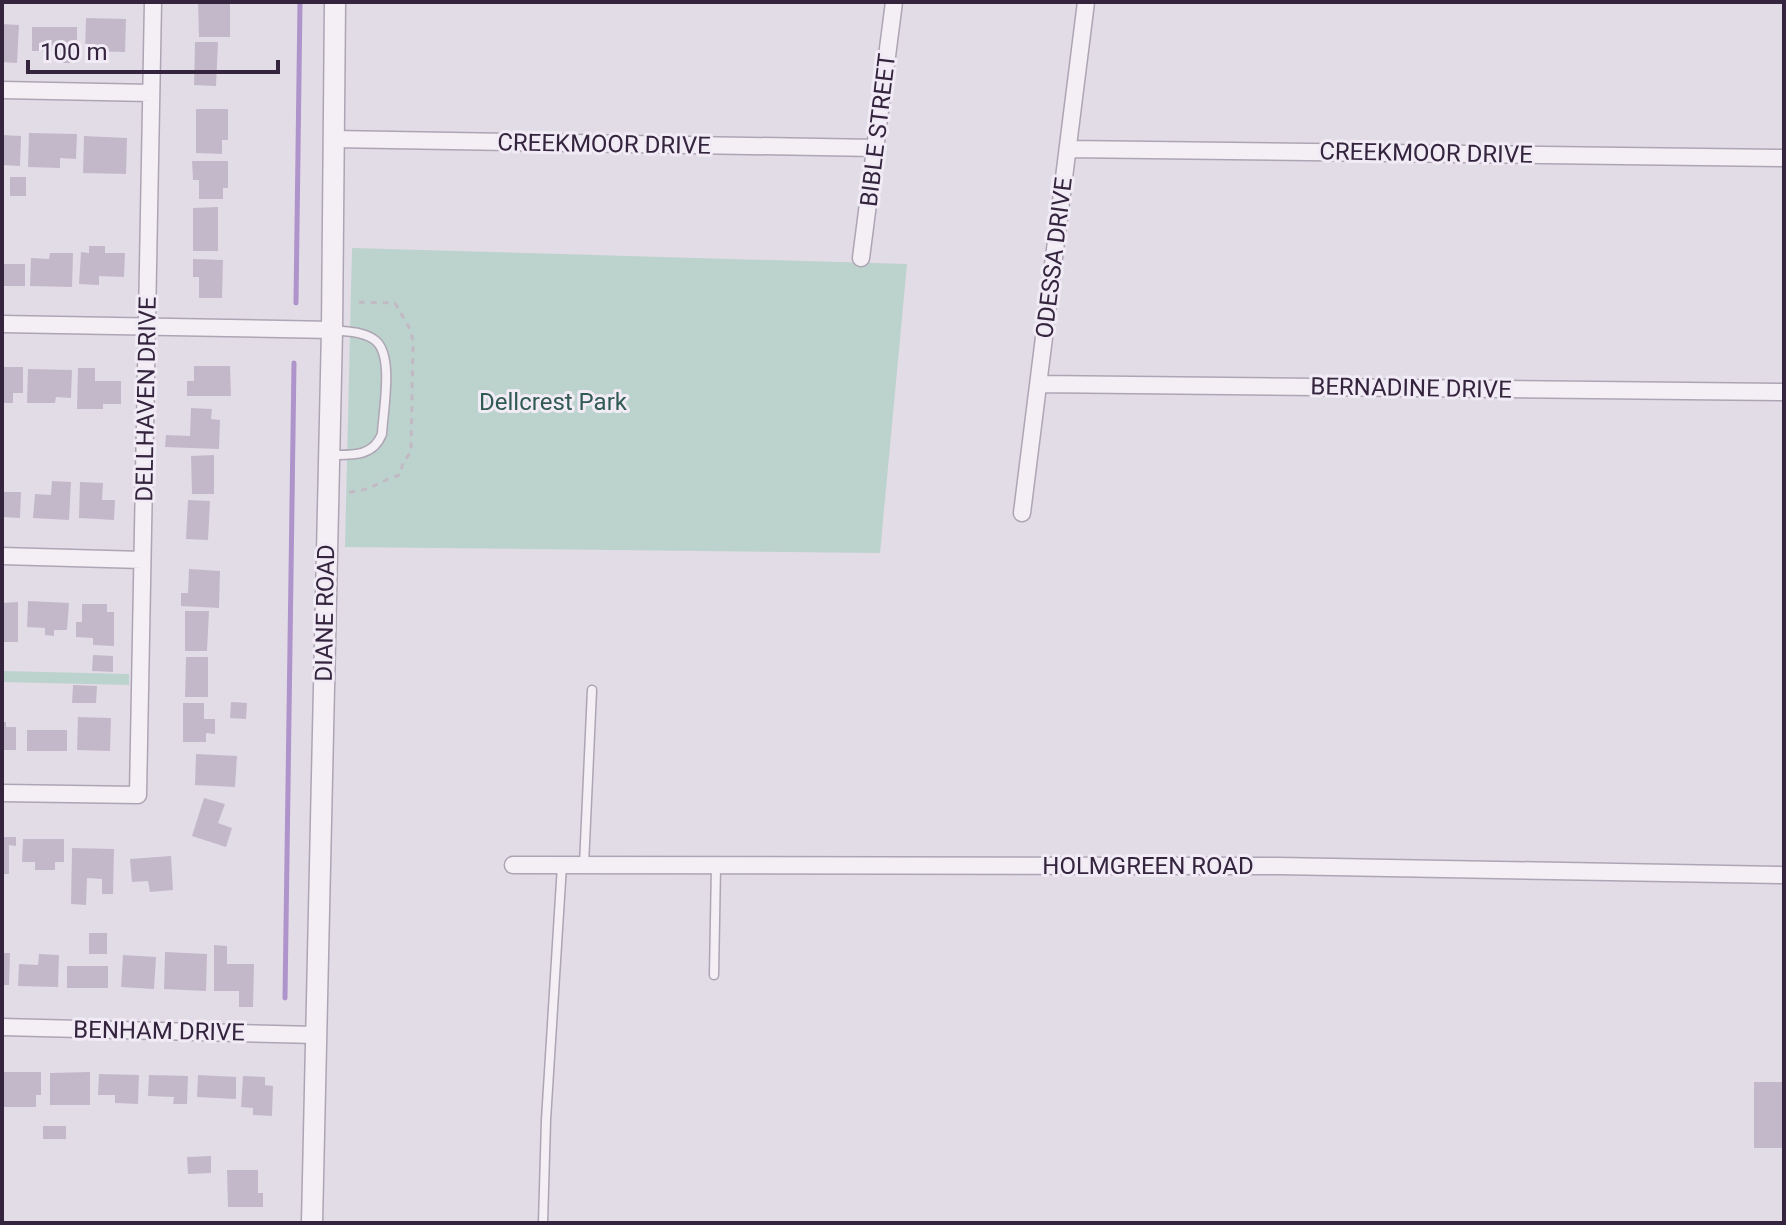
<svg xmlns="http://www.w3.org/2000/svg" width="1786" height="1225" font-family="Roboto,sans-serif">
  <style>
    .green { fill: #bcd2cc }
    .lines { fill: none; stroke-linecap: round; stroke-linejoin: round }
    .stream { stroke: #af93cb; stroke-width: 5 }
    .building { fill: #c3b8ca }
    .service-casing { stroke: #aea5b4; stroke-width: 11 }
    .minor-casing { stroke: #aea5b4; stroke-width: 19 }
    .tertiary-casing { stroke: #aea5b4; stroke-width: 23 }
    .path { stroke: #c1bac5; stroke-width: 3; stroke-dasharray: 6 6; stroke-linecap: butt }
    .service { stroke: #f3eff5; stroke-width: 8 }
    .minor { stroke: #f3eff5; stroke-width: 16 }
    .tertiary { stroke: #f3eff5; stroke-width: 20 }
    .labels { text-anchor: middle; stroke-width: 6; stroke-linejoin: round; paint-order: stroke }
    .street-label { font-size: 24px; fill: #34243e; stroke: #f1ebf5 }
    .park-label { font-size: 24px; fill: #315b52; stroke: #f1ebf5 }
  </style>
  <rect width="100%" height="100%" fill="#e2dce7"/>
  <path class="green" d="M352 248 907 264 880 553 345 547Z
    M2 671 129 674V685L2 682Z"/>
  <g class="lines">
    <path class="stream" d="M296 303 300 2
      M285 998 294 363"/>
  </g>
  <path class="building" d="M198 2H230V37H199Z
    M86 18 126 19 125 52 85 51Z
    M2 24 19 25 17 63 2 62Z
    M32 27H77V63H60V51H32Z
    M195 42H218L216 86 194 85Z
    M196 109H228V140H222V154L196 153Z
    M29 133 77 134 76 159 60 158V168L28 167Z
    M2 135 21 136 20 166 2 165Z
    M84 136 127 138 126 174 83 173Z
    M192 161H228V188H223V199H199V180H193Z
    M10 177H26V196H10Z
    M218 207V251H193V208Z
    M89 246H105V253H125L124 277 99 276V285L79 284 81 252 89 253Z
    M50 253H73L72 287 30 286 31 258 49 259Z
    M193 259 223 260 222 298H199V277H193Z
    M2 264H25V286H2Z
    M194 366H230L231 396H187V381H194Z
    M2 367H23V393H13V403H2Z
    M78 368H95V381H121V404H103V409H77Z
    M28 369 72 370 71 398 56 397 55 403H27Z
    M191 408 212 409 211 419 220 420 219 449 165 447 166 435 190 436Z
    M214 455V494H192L191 456Z
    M52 481 71 482 69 520 33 518 35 494 51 495Z
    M80 482 103 483 102 500H115L114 520 79 518Z
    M2 492H21L20 518 2 517Z
    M188 500 210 501 208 540 186 539Z
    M189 569 220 571 219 608 181 606V593H188Z
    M28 601 69 603 67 630H54V636L45 635V628L27 627Z
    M18 602V642H2V603Z
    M82 604H107V612H114V646L93 645V638L76 637V622H82Z
    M185 611H209L207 651H185Z
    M93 655 113 656V672L92 671Z
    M186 657H208V697H185Z
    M73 685 97 686 96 703H72Z
    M231 702 247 703 246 719 230 718Z
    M183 703H204V719H215V734L206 733V742H183Z
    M78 717 111 718 110 751 77 750Z
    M2 722H6V727H16V750H2Z
    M27 730H67V751H27Z
    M196 754 237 756 235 787 195 785Z
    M204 798 225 804 218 823 232 828 226 847 192 836Z
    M2 837H16V846L9 845V874H2Z
    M23 839H64V862H55V870H35V862H22Z
    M72 848 114 849 113 894H102V879L87 878 86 905 71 904Z
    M171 856 173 890 150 892 148 881 132 882 130 859Z
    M89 933H107V954H89Z
    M214 945 227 946V964H254L253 1007H239V991H214Z
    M165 952 207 954 206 991 164 989Z
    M2 953H10L9 985H2Z
    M39 954 59 955 58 987 18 986 19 964 38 965Z
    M123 955 156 957 154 989 121 987Z
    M67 966H108V988H67Z
    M2 1072H41V1095H36V1107H2Z
    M90 1072V1105H50V1073Z
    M99 1074 139 1075 138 1104 115 1103V1095H98Z
    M149 1075 188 1076 187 1104H173L174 1097 148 1096Z
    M198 1075 236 1077V1099L197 1097Z
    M243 1076 265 1077V1085L273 1086 272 1116 253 1115V1108L241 1107Z
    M1754 1082H1784V1148H1754Z
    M43 1126H66V1139H43Z
    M211 1156V1173L188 1174 187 1157Z
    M227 1170H258V1193H263V1207H228Z"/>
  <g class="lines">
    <g class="service-casing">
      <path id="service" d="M331 455C352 455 373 457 382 434 383 411 394 357 376 341 365 331 346 332 332 330
        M584 865 592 690
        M714 975 716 866
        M543 1223 546 1120 562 865"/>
    </g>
    <g class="minor-casing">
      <path id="minor" d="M2 90 151 93
        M333 139 876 148
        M1068 149 1784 158
        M861 258 894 2
        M2 324 332 330
        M1039 384 1784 392
        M1022 513 1086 2
        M2 556 142 560
        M2 793 138 795 153 2
        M513 865 1278 866 1784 875
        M2 1027 316 1035"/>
    </g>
    <g class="tertiary-casing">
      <path id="tertiary" d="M312 1223 332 330 335 2"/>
    </g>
    <path class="path" d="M349 492C372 491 380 480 400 475L403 462 411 452 413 341 410 329 395 303 353 302"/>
    <use href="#service" class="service"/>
    <use href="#minor" class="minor"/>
    <use href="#tertiary" class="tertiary"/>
  </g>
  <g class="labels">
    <g class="street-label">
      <text transform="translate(878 130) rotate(-83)" y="8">BIBLE STREET</text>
      <text transform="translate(604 144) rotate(1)" y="8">CREEKMOOR DRIVE</text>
      <text transform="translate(1426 153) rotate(1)" y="8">CREEKMOOR DRIVE</text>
      <text transform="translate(1054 258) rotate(-83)" y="8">ODESSA DRIVE</text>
      <text transform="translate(1411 388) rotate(1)" y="8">BERNADINE DRIVE</text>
      <text transform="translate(146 399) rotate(-89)" y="8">DELLHAVEN DRIVE</text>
      <text transform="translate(325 613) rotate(-89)" y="8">DIANE ROAD</text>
      <text x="1148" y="874">HOLMGREEN ROAD</text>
      <text transform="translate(159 1031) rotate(1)" y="8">BENHAM DRIVE</text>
    </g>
    <g class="park-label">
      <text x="553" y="410">Dellcrest Park</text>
    </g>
  </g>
  <rect width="1786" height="1225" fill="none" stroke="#34243e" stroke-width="8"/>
  <path d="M28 60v12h250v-12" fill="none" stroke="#34243e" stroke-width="4"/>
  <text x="40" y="60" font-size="24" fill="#34243e" stroke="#f1ebf5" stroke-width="6" paint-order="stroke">100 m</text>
</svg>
